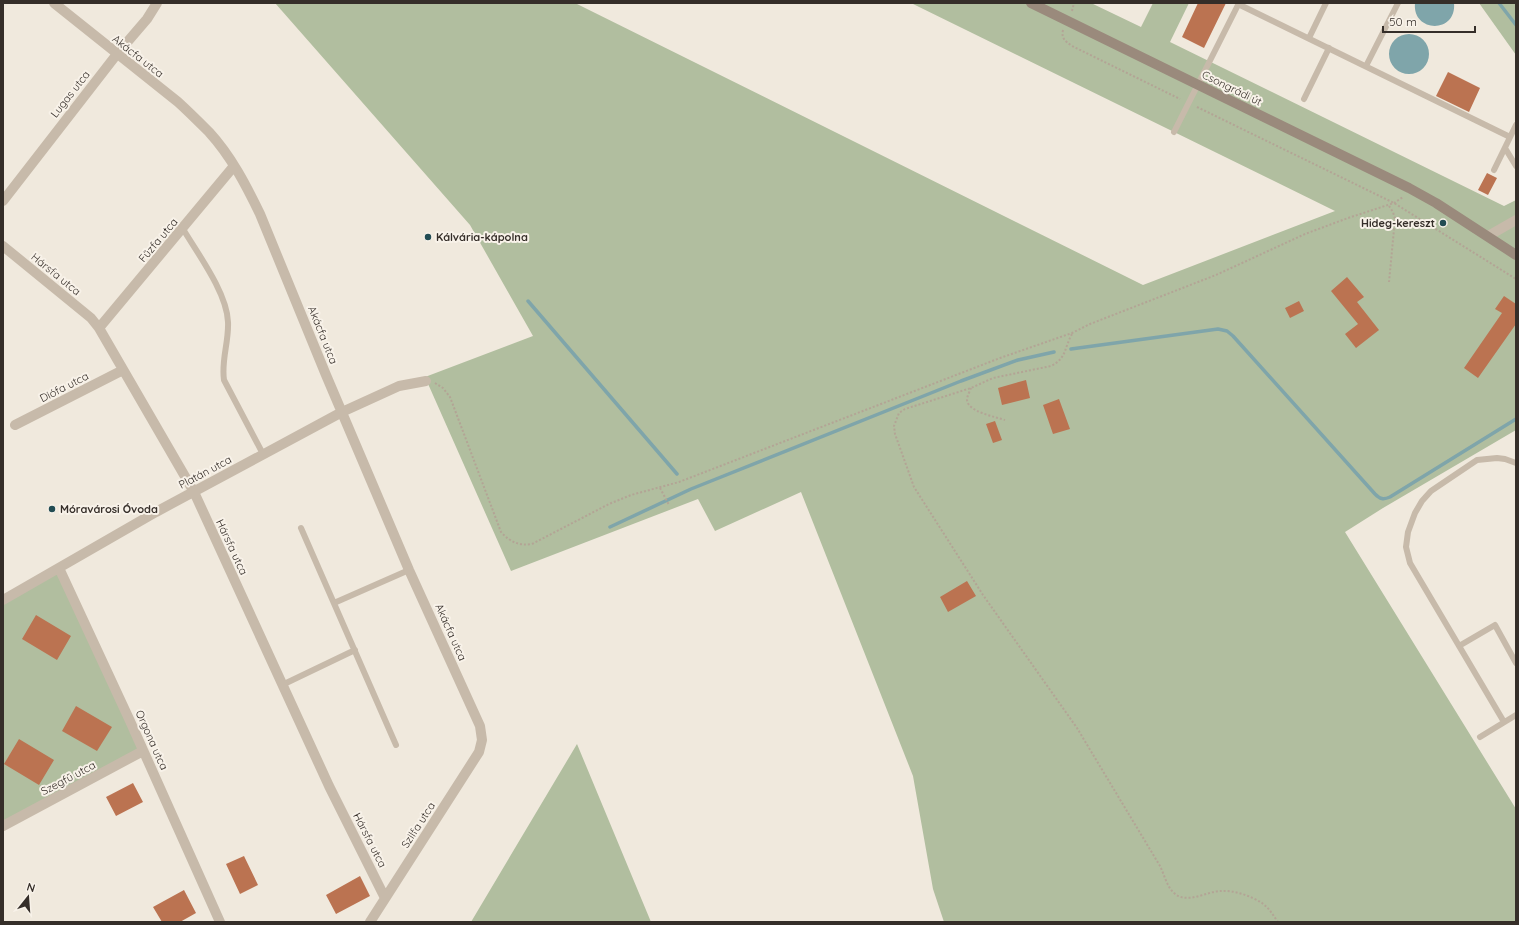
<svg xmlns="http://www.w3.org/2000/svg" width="1519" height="925" font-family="Quicksand,sans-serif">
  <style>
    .green { fill: #b1be9f }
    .water { fill: #7fa5aa }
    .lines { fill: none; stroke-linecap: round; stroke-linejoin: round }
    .stream { stroke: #7fa5aa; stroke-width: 3.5 }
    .building { fill: #bb7351 }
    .path { stroke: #b3a495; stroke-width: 2; stroke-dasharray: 2 2; stroke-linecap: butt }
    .lane { stroke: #c7baaa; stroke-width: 6 }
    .street { stroke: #c7baaa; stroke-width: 10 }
    .secondary { stroke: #9a8a7c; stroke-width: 10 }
    .poi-dot { fill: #224c53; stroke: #f8f2e9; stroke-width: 1.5 }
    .labels { text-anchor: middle; stroke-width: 4; stroke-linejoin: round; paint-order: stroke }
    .street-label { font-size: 11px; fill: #352e29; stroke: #f8f2e9 }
    .poi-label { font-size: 11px; font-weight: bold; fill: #352e29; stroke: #f8f2e9; text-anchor: start }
  </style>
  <rect width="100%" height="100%" fill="#f0e9dd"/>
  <path class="green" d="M275 3H575L1143 285 1335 211 911 3H1091L1141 27 1153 3H1189L1170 42 1504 206 1516 200V430L1383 508 1345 532 1516 809V922H944L933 889 913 776 801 492 715 531 698 499 511 571 425 377 533 336 470 225Z
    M1479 3H1516V55Z
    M59 568 143 751 3 825V600Z
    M577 744 651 922H471Z"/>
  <path class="water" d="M1415 3H1454C1457 34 1412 33 1415 3Z
    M1389 54a20 20 0 1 1 40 0a20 20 0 1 1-40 0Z"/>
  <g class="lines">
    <path class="stream" d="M1499 3 1516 25
      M528 301 677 474
      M1071 349 1218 329 1227 331 1233 336 1375 494C1380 499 1383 500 1390 497L1516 419
      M610 527 691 489 961 381 1018 360 1054 352"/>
  </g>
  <path class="building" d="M1198 3H1226L1204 48 1182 37Z
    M1448 72 1480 88 1469 112 1436 96Z
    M1487 173 1497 178 1488 195 1478 190Z
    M1347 277 1364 297 1357 302 1379 330 1356 348 1345 334 1358 324 1331 291Z
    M1504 296 1516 304V324L1478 378 1464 368 1502 313 1495 309Z
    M1299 301 1304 311 1290 318 1285 308Z
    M1026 380 1030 398 1002 405 998 388Z
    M1059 399 1070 429 1053 434 1043 405Z
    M995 421 1002 440 993 443 986 424Z
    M967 581 976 596 948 612 940 597Z
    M36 615 71 636 57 660 22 639Z
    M76 706 112 727 97 751 62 731Z
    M19 739 54 760 39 785 4 764Z
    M133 783 143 802 116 816 106 797Z
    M244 856 258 885 240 894 226 864Z
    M360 876 370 896 336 914 326 895Z
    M184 890 196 913 180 922H162L153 907Z"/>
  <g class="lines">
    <path class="path" d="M1072 11 1074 3
      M1063 30C1061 38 1065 41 1072 46L1180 99
      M1197 107 1394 203 1516 279
      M1389 206 1393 212 1395 219 1389 282
      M1072 334C1064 348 1067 358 1051 366L993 378 971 388 905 409 899 413 894 426 895 434 914 487 983 595 1077 728 1160 866C1164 874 1167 887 1174 893 1187 905 1207 891 1221 891 1234 890 1251 896 1262 903 1269 908 1273 915 1278 922
      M435 383 443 388 450 397 501 532C510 542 519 546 532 544L609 504 631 495 679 482 1000 358 1072 333 1090 324 1216 275 1305 234 1348 218 1394 203 1403 197
      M971 388C970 391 967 396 967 400 968 412 996 417 1005 420
      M660 488 669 505"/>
    <path class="lane" d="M1238 4 1510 137
      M1309 38 1326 3
      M1366 66 1398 3
      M1304 99 1329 48
      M1174 132 1239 3
      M1505 148 1516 166
      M1494 170 1516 125
      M183 229C198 254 227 293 228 322 229 342 221 360 224 380L263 454
      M301 528 396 745
      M334 603 409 570
      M1459 646 1495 625 1516 663
      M282 685 355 650
      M1504 722 1410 563 1406 547 1408 532 1415 513 1422 501 1431 491 1477 460 1497 458 1505 459 1516 463
      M1480 737 1516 715"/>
    <path class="street" d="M54 3 178 102C189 112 199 122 209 132 231 156 246 185 260 214L326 375 409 570 480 726 482 740 479 752 370 922
      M3 201 117 54 147 19 157 3
      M1488 236 1516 220
      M3 246 91 318 99 328 194 492 329 786 385 898
      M99 328 234 166
      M15 425 123 370
      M59 568 130 721 220 922
      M3 600 156 512 342 412 399 386 426 381
      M3 826 143 751"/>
    <path class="secondary" d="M1031 3 1409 188 1436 203 1516 255"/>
  </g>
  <g class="poi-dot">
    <circle cx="1443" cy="223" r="4"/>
    <circle cx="428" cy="237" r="4"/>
    <circle cx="52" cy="509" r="4"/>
  </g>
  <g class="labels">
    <g class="street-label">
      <text transform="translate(138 56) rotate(38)" y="4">Akácfa utca</text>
      <text transform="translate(1232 88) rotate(26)" y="4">Csongrádi út</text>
      <text transform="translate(70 94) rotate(-52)" y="4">Lugas utca</text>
      <text transform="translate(158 240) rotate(-50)" y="4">Fűzfa utca</text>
      <text transform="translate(56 274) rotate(39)" y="4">Hársfa utca</text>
      <text transform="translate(323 335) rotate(68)" y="4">Akácfa utca</text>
      <text transform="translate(64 387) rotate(-27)" y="4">Diófa utca</text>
      <text transform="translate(205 472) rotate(-28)" y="4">Platán utca</text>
      <text transform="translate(232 547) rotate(65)" y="4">Hársfa utca</text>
      <text transform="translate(451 632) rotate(66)" y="4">Akácfa utca</text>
      <text transform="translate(152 740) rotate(66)" y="4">Orgona utca</text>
      <text transform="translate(68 778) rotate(-28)" y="4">Szegfű utca</text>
      <text transform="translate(418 825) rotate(-57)" y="4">Szilfa utca</text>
      <text transform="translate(370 840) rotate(63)" y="4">Hársfa utca</text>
    </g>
    <g class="poi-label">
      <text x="1435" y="227" text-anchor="end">Hideg-kereszt</text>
      <text x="436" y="241">Kálvária-kápolna</text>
      <text x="60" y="513">Móravárosi Óvoda</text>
    </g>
  </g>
  <rect width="1519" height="925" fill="none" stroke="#352e29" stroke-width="8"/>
  <g transform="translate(28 897) rotate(17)" stroke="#f8f2e9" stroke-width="3" paint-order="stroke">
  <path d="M0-3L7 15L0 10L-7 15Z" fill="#352e29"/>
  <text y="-6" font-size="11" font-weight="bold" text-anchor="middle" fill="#352e29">N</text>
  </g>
  <path d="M1383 26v6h92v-6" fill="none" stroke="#352e29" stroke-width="2"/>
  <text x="1389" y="26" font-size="12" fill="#352e29" stroke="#f8f2e9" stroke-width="3" paint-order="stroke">50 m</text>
</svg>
